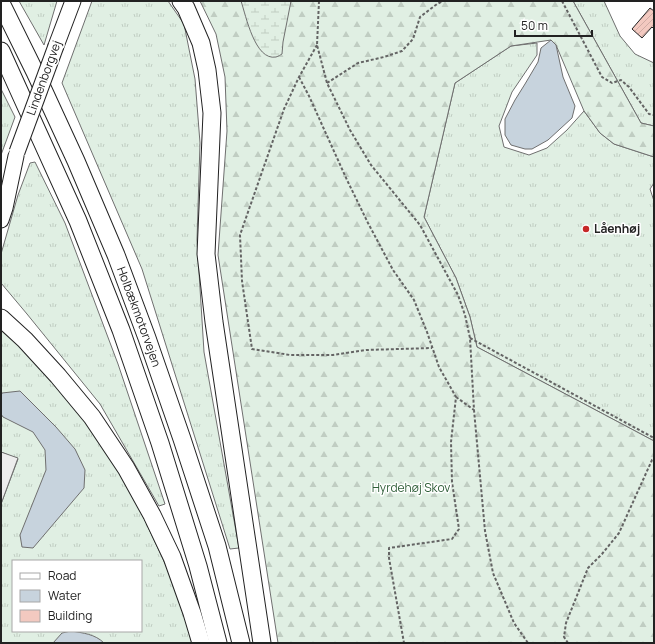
<svg xmlns="http://www.w3.org/2000/svg" width="655" height="644" font-family="Manrope,sans-serif">
  <style>
    .grass { fill: url(#grass-tufts); stroke: #6f6f6f; fill-rule: evenodd }
    .forest { fill: url(#forest-firs); stroke: #6f6f6f }
    .wetland { fill: url(#wetland-marsh); stroke: #6f6f6f }
    .parking { fill: #ededed; stroke: #6f6f6f }
    .water { fill: #c7d3dd; stroke: #6f6f6f }
    .building { fill: url(#building-hatch); stroke: #222 }
    .lines { fill: none; stroke-linecap: round; stroke-linejoin: round }
    .major-casing { stroke: #222; stroke-width: 17 }
    .highway-casing { stroke: #222; stroke-width: 19 }
    .path { stroke: #646464; stroke-width: 2; stroke-dasharray: 3 2; stroke-linecap: butt }
    .major { stroke: #fff; stroke-width: 15 }
    .highway { stroke: #fff; stroke-width: 17 }
    .major-bridge-casing { stroke: #222; stroke-width: 17; stroke-linecap: butt }
    .major-bridge { stroke: #fff; stroke-width: 15 }
    .poi-dot { fill: #c62828; stroke: #fff; stroke-width: 1.5 }
    .labels { text-anchor: middle; stroke-width: 3; stroke-linejoin: round; paint-order: stroke }
    .street-label { font-size: 12px; fill: #222; stroke: #fff }
    .poi-label { font-size: 12px; font-weight: bold; fill: #222; stroke: #fff; text-anchor: start }
    .park-label { font-size: 12px; fill: #2f5e38; stroke: #fff }
  </style>
  <defs>
    <pattern id="grass-tufts" width="24" height="20" patternUnits="userSpaceOnUse"><rect width="24" height="20" fill="#e0efe3"/><path d="M3 7l-1-3M5 7V3M7 7l1-3M15 17l-1-3M17 17v-4M19 17l1-3" fill="none" stroke="#c0cdc2"/></pattern>
    <pattern id="forest-firs" width="22" height="20" patternUnits="userSpaceOnUse"><rect width="22" height="20" fill="#e0efe3"/><path d="M5 1l3.5 6h-7zM16 11l3.5 6h-7z" fill="#c0cdc2"/></pattern>
    <pattern id="wetland-marsh" width="20" height="14" patternUnits="userSpaceOnUse"><rect width="20" height="14" fill="#e0efe3"/><path d="M1 5h8M5 5V1M11 12h8M15 12V8" fill="none" stroke="#c0cdc2"/></pattern>
    <pattern id="building-hatch" width="6" height="6" patternUnits="userSpaceOnUse"><rect width="6" height="6" fill="#f3c9c0"/><path d="M-1 1l2-2M0 6l6-6M5 7l2-2" fill="none" stroke="#d0aca5"/></pattern>
  </defs>
  <rect width="100%" height="100%" fill="#fff"/>
  <path class="grass" d="M19 1H57L44 45Z
    M92 1H168L184 24 195 79 200 143 197 240 204 352 239 548 230 549 142 269 62 83Z
    M573 1H604L620 36 635 54 654 63V126L641 123Z
    M537 43V55L512 92 499 126 504 147 529 155 547 148 567 130 584 111 600 133 614 144 654 157V183L650 189 654 201V441L477 347 470 317 456 278 424 217 455 83 511 46Z
    M1 89 15 117 1 155Z
    M35 162 65 223 118 364 165 504 159 506 100 404 27 314 1 283V254L18 195 30 163Z
    M1 327 33 357 87 424 119 472 141 512 175 585 193 643H1V504L18 459 1 452ZM13 561H141V631H13Z"/>
  <path class="forest" d="M200 1H573L641 123 654 126V157L614 144 600 133 584 111 556 45 551 40 511 46 455 83 424 217 456 278 470 317 477 347 654 441V643H278L218 255 227 131 225 77 216 34Z"/>
  <path class="wetland" d="M241 1H291L283 42 282 54C280 55 279 56 276 57 255 61 246 16 241 1Z"/>
  <path class="parking" d="M1 452 18 458 1 504Z"/>
  <path class="water" d="M551 40 556 45 563 77 575 106 572 118 548 140 532 149H525L511 145 505 135V119L515 100 525 84 538 62 541 48Z
    M20 391 56 427 75 449 85 470 84 488 33 548 22 547 20 535 46 470 45 450 33 432 3 417 1 414V396L2 393Z
    M71 631C83 633 95 634 104 643H53L62 633Z"/>
  <path class="building" d="M650 8 654 11V29L652 27 642 38 632 29Z"/>
  <g class="lines">
    <g class="major-casing">
      <path id="major" d="M56 46 73 1
        M1 220 5 208 16 156"/>
    </g>
    <g class="highway-casing">
      <g id="highway">
        <path d="M181 1 186 8 201 43 207 70 212 113 206 254 214 322 262 643"/>
        <path id="s1" d="M1 3 35 72 76 161 116 255 147 338 182 439 217 546 241 643"/>
        <path d="M1 51 78 221 121 330 160 443 198 566 218 643"/>
        <path d="M1 318 25 340 58 376 92 417 126 468 152 515 172 557 192 613 201 643"/>
      </g>
    </g>
    <path class="path" d="M319 1 317 45 327 83 350 130 371 165 420 225 458 295 465 315 470 338 474 410 485 531 493 573 514 623 528 643
      M562 1 602 77 612 83 621 80 629 87 649 114 654 115
      M317 45 299 77 284 109 240 235 242 281 252 349 290 355H333L366 350 432 348
      M299 77 309 96 347 180 368 223 393 270 414 300 427 332 439 367 456 397 451 442 452 482 459 529 452 539 389 548V558L404 643
      M327 83 358 63 384 57 402 51 413 39 420 17 437 4 443 1
      M470 338 654 438
      M456 397 474 410
      M568 643 564 637 566 623 588 568 602 554 619 533 652 460 654 459"/>
    <use href="#major" class="major"/>
    <use href="#highway" class="highway"/>
    <g class="major-bridge-casing">
      <path id="major-bridge" d="M17 152 56 46"/>
    </g>
    <use href="#major-bridge" class="major-bridge"/>
  </g>
  <circle class="poi-dot" cx="586" cy="229" r="4"/>
  <g class="labels">
    <g class="street-label">
      <text transform="translate(44 78) rotate(-70)" y="4">Lindenborgvej</text>
      <text dy="4" stroke="none"><textPath href="#s1" startOffset="343">Holbækmotorvejen</textPath></text>
    </g>
    <g class="poi-label">
      <text x="594" y="233">Låenhøj</text>
    </g>
    <g class="park-label">
      <text x="411" y="492">Hyrdehøj Skov</text>
    </g>
  </g>
  <rect width="655" height="644" fill="none" stroke="#222222" stroke-width="4"/>
  <rect x="12" y="560" width="130" height="72" fill="#ffffff" stroke="#a7a7a7"/>
  <rect x="20" y="573" width="20" height="6" fill="#ffffff" stroke="#a7a7a7"/>
  <text x="48" y="580" font-size="12" fill="#222222">Road</text>
  <rect x="20" y="590" width="20" height="12" fill="#c7d3dd" stroke="#a7a7a7"/>
  <text x="48" y="600" font-size="12" fill="#222222">Water</text>
  <rect x="20" y="610" width="20" height="12" fill="#f3c9c0" stroke="#a7a7a7"/>
  <text x="48" y="620" font-size="12" fill="#222222">Building</text>
  <path d="M515 30v6h77v-6" fill="none" stroke="#222222" stroke-width="2"/>
  <text x="521" y="30" font-size="12" fill="#222222" stroke="#ffffff" stroke-width="3" paint-order="stroke">50 m</text>
</svg>
